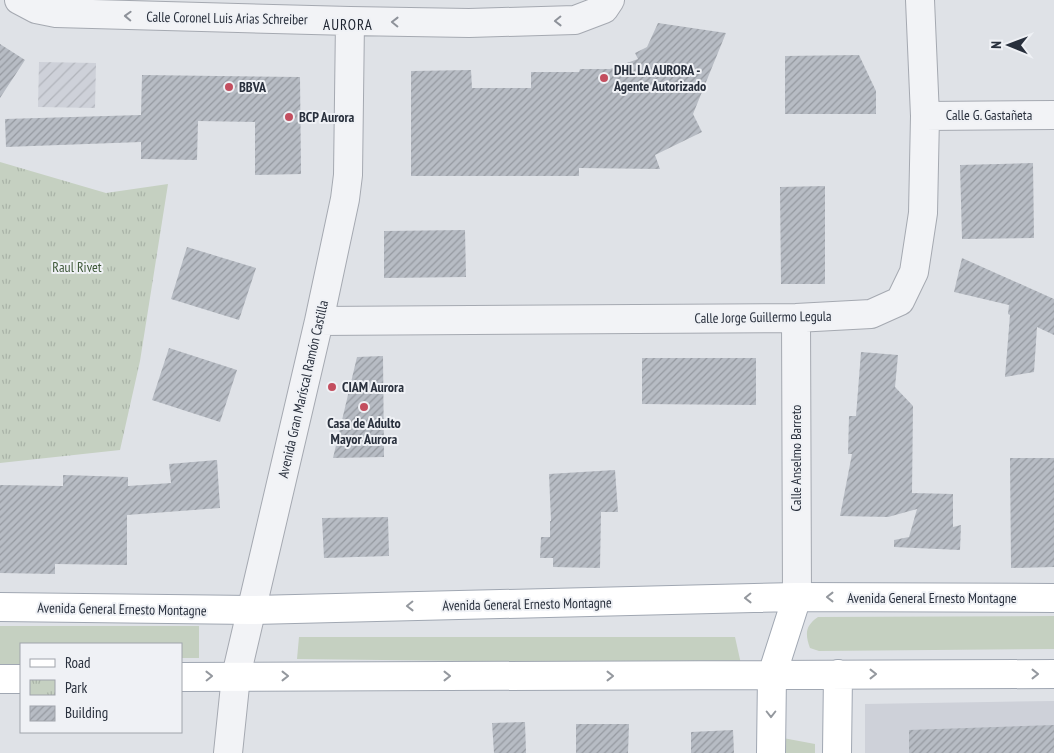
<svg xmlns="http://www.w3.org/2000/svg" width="1054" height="753" font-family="'PT Sans Narrow',sans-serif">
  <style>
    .built { fill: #ced1d9 }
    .industrial { fill: url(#industrial-furrows) }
    .grass { fill: #c5d0c1 }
    .park { fill: url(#park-tufts) }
    .building { fill: url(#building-hatch) }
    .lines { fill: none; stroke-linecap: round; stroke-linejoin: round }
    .minor-casing { stroke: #a5a9b1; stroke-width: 30 }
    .major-casing { stroke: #a0a7b2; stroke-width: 30 }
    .minor { stroke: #f2f3f6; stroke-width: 28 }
    .major { stroke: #fff; stroke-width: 28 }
    .oneway { stroke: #8e929a }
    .oneway2 { stroke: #94989e }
    .poi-dot { fill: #c34e5f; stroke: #eff1f5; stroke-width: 2 }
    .labels { text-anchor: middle; stroke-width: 4; stroke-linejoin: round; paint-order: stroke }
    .street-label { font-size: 14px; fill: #29303d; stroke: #eff1f5 }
    .poi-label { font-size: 14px; font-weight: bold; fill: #29303d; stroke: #eff1f5; text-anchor: start }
    .park-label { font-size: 14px; fill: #3e5838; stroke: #eff1f5 }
    .neighbourhood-label { font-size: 15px; letter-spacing: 1px; fill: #1c222e; stroke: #eff1f5 }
  </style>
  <defs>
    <pattern id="industrial-furrows" width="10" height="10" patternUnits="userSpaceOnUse" patternTransform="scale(1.25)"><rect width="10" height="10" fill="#ced1d9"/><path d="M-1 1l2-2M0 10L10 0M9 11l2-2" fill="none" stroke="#b1b4bb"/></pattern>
    <pattern id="park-tufts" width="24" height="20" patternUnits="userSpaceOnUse" patternTransform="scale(1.25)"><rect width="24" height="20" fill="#c5d0c1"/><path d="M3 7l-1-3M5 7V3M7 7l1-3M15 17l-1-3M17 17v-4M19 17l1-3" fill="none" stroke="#a9b3a7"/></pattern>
    <pattern id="building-hatch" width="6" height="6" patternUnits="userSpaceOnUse" patternTransform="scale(1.25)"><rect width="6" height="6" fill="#b7bcc4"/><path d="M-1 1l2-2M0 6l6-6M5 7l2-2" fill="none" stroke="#9599a0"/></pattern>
  </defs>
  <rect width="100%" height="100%" fill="#dfe2e7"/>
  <path class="built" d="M1054 701V753H865V704Z"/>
  <path class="industrial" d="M39 62 96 63 95 108 38 107Z"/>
  <path class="grass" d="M1054 616V649L819 651 810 648C805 634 805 626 818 617Z
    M0 626H199V658H181V644H21V664H0Z
    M299 637H735L741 664 297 659Z
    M783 738 815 744V753H783Z"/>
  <path class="park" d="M0 162 106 193 168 184 140 361 120 450 0 463Z"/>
  <path class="building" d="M658 23 726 33 693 114 702 132 655 155 660 169 579 168V176H411V71L471 70 472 88H531V72H579L580 69H610L638 59 635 53 647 47Z
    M0 44 25 60 0 98Z
    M859 55 876 91V114H785V56Z
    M142 75 300 77 301 174 255 175V122L198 121 197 160 141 159V142L6 147 5 119 141 115Z
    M1033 163 1034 238 962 239 960 165Z
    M825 186V284H781L780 187Z
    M465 230 466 277 384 278V231Z
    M187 247 256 268 239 320 171 299Z
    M962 258 1054 299V335L1037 327 1034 372 1005 377 1010 315 1008 314 1009 305 954 292Z
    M169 348 237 370 220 422 152 400Z
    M861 352 898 355 895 387 913 406 912 493 953 494V527L961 525 960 550 894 547V540L909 537 917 509 888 517 840 516 852 454H848L849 416H856Z
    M383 356 384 457 333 458 357 357Z
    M642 358H756V405L642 404Z
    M1010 458H1054V567L1011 568Z
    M217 460 220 508 127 515V565L55 564V574L0 573V485L63 486V475L128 477V486L171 483 169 464Z
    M615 470 618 512H601L600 568 553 567V558H540L541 537H550V521H551L549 474Z
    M388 517 389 556 324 558 322 518Z
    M525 722 526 753H494L492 723Z
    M576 724H629L628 753H576Z
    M1054 725V753H909V730Z
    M733 730 734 753H691V732Z"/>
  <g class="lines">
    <g class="minor-casing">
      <path id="minor" d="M19 0 36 9 56 13 350 21 469 23 575 20 604 9 610 0
        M925 116 1054 115
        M796 318 797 597
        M319 321 796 318 871 314 900 301 914 272 923 213 925 116 920 0
        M228 753 236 676 319 321 345 199 348 175 350 21"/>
    </g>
    <g class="major-casing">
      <path id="major" d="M0 607 252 610 797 597 1054 598
        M181 677 1054 674
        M0 679H21
        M771 753 772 675 797 597
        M837 753 838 674"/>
    </g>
    <use href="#minor" class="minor"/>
    <use href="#major" class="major"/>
  </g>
  <defs><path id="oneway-chevron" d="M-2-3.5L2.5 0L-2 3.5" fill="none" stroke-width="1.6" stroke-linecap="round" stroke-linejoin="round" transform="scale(1.25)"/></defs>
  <g class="oneway">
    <use href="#oneway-chevron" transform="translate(128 16) rotate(-178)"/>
    <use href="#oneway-chevron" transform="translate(558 21) rotate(179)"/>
    <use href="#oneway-chevron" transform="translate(395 22) rotate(-179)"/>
  </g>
  <g class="oneway2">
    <use href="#oneway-chevron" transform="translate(830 597) rotate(-180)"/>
    <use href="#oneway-chevron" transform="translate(748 598) rotate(179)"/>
    <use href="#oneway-chevron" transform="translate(410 606) rotate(179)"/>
    <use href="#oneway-chevron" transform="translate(873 674)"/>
    <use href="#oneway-chevron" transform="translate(1035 674)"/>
    <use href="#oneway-chevron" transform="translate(209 676) rotate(-1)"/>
    <use href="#oneway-chevron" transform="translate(285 676)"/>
    <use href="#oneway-chevron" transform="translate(447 676)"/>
    <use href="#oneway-chevron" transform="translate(610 676)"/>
    <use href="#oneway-chevron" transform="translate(771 714) rotate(90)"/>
  </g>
  <g class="poi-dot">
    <circle cx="604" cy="78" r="5"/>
    <circle cx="229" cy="87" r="5"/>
    <circle cx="289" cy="117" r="5"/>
    <circle cx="332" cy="387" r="5"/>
    <circle cx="364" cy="407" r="5"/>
  </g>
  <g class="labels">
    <g class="street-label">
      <text transform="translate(227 18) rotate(1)" y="5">Calle Coronel Luis Arias Schreiber</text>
      <text x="989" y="120">Calle G. Gastañeta</text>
      <text transform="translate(763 317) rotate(-1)" y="5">Calle Jorge Guillermo Legula</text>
      <text transform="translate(303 389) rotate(-77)" y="5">Avenida Gran Maríscal Ramón Castilla</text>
      <text transform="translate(796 458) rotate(-90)" y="5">Calle Anselmo Barreto</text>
      <text x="932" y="603">Avenida General Ernesto Montagne</text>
      <text transform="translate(527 604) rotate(-1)" y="5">Avenida General Ernesto Montagne</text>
      <text transform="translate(122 609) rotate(1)" y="5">Avenida General Ernesto Montagne</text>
    </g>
    <g class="poi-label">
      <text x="614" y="75">DHL LA AURORA -<tspan x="614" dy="16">Agente Autorizado</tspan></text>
      <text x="239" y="92">BBVA</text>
      <text x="299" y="122">BCP Aurora</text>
      <text x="342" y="392">CIAM Aurora</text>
      <text x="364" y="428" text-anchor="middle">Casa de Adulto<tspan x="364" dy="16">Mayor Aurora</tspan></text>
    </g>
    <g class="park-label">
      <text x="77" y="272">Raul Rivet</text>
    </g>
    <g class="neighbourhood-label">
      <text x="348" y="30">AURORA</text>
    </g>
  </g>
  <rect x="20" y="643" width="162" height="90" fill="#eff1f5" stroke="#a0a4ab"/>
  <rect x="30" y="659" width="25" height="8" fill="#ffffff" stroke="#a0a4ab"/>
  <text x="65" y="668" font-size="15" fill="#29303d">Road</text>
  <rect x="30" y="680" width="25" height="15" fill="url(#park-tufts)" stroke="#a0a4ab"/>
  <text x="65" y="693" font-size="15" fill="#29303d">Park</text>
  <rect x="30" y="706" width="25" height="15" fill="url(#building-hatch)" stroke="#a0a4ab"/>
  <text x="65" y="718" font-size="15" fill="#29303d">Building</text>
  <g transform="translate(1009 45) rotate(271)" stroke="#eff1f5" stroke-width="4" paint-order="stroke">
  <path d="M0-4L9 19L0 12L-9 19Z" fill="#29303d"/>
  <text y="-8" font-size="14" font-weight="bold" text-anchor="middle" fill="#29303d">N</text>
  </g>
</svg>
